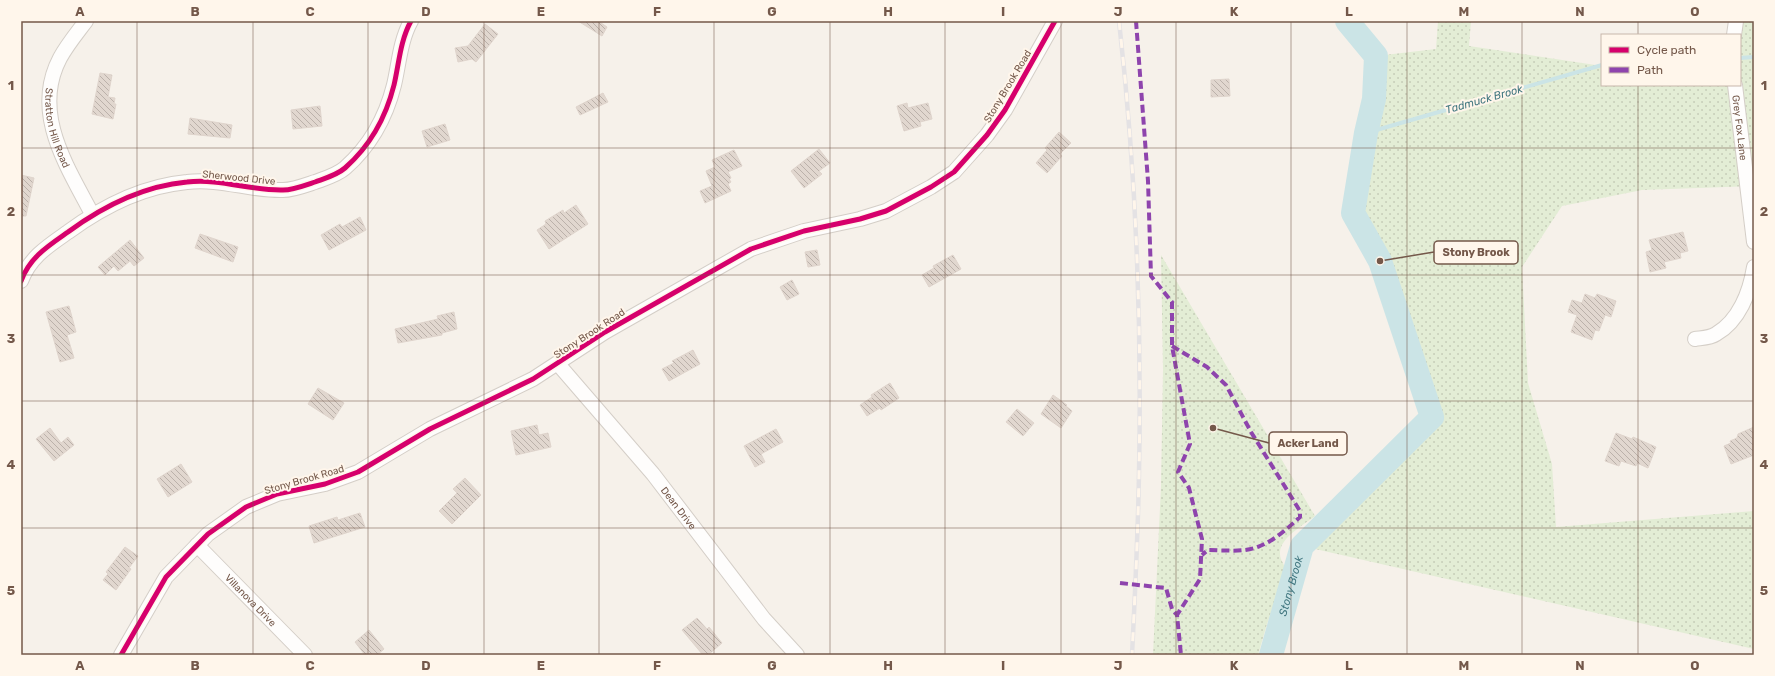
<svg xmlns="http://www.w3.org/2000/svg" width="1775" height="676" font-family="Rubik,sans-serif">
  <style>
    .grass { fill: url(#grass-dots) }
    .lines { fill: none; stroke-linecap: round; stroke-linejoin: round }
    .stream { stroke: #cbe4e6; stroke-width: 4 }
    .river { stroke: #cbe4e6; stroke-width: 24 }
    .building { fill: url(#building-back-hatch); stroke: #dfd4cc }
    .street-casing { stroke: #d4cec7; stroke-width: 16 }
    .street { stroke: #fefdfc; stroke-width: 14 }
    .rail-casing { stroke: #e4e2e4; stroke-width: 4.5 }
    .rail { stroke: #fff6eb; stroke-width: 3; stroke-dasharray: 9; stroke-linecap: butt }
    .quiet { stroke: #8e44ad; stroke-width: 4; stroke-dasharray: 8 4; stroke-linecap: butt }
    .cycleway-casing { stroke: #fff6eb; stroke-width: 8 }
    .cycleway { stroke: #d6006c; stroke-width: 5 }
    .grid { fill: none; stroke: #74584a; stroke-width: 1; stroke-opacity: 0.55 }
    .labels { text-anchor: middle; stroke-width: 4; stroke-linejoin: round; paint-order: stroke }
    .street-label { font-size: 10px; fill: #74584a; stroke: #fff6eb }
    .water-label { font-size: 11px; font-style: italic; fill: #427780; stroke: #fff6eb }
    .leader { fill: none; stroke: #74584a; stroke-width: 1.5 }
    .callout-dot { fill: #74584a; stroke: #fff6eb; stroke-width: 1.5 }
    .callout { fill: #fff6eb; stroke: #74584a; stroke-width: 1.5 }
    .callout-label { font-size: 11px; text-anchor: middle; font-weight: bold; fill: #74584a }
    .neatline { fill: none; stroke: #74584a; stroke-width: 1.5 }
    .grid-label { font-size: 13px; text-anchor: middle; font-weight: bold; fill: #74584a }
  </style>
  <defs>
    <pattern id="grass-dots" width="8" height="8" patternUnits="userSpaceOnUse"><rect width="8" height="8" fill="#e3edd5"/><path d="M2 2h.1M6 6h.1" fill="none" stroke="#c6cdb8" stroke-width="1.8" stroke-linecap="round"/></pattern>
    <pattern id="building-back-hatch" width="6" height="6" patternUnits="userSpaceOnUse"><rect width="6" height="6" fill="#e1d7cf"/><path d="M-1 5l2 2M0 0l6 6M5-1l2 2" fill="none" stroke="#bbb1aa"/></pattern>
  </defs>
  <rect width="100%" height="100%" fill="#f6f1ea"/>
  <path class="grass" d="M1438 21H1471L1469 46 1602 66V85H1740V35L1738 21H1754V186L1642 190 1562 206 1522 267 1528 383 1552 464 1556 527 1754 511V649L1302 546 1432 417 1380 261 1353 213 1366 133 1376 56 1436 49Z
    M1161 255 1315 516C1304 525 1279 538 1280 554 1280 561 1286 565 1285 572L1267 624 1258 655H1153L1161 486 1163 370Z"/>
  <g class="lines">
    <path class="stream" d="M1740 58 1754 57
      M1366 133 1602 65"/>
    <path class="river" id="s1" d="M1271 655 1302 546 1432 417 1380 261 1353 213 1366 133 1374 99 1376 56 1347 21"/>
  </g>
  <path class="building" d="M578 21H598L607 27 602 36Z
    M485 24 498 34 476 62 472 59 458 62 455 48 468 46Z
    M100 73 112 75 108 97 115 98 114 104H116L113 119 92 114Z
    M1229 79 1230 96 1211 97V80Z
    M603 93 608 102 580 115 576 107Z
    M907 103 908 108 928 103 932 119 920 122 921 126 904 131 897 106Z
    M320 106 322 126 293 129 291 110Z
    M190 118 232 125 230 138 188 134Z
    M445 124 450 140 427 147 422 131Z
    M1059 132 1071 143 1060 154 1062 156 1047 173 1036 163 1047 150 1045 148Z
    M819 149 830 163 819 171 822 174 804 188 791 171Z
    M734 150 742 166 728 172 731 178 729 179 731 182 728 184 731 191 705 203 700 191 712 186 706 171 715 167 712 160Z
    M21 175 34 178 26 216H21Z
    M576 205 588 224 549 249 537 230 546 224 545 221 563 210 564 213Z
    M360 217 366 230 329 250 321 235 340 224 342 227Z
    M1683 232 1688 251 1680 253 1681 258 1664 262 1666 268 1650 272 1646 252 1652 250 1649 240Z
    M200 234 238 247 233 262 195 248Z
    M130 240 144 258 134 266 130 261 118 271 114 266 105 275 98 267Z
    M817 250 820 265 808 267 805 252Z
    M953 255 961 269 929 287 922 275 934 268 933 266Z
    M792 280 799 294 787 300 780 287Z
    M1585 294 1595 298 1597 294 1616 301 1611 317 1605 315 1599 331 1595 330 1592 340 1571 332 1577 315 1568 312 1572 300 1582 303Z
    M69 306 76 332 67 335 74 358 60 362 46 312Z
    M454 312 457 329 442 333V335L398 343 395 329 438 319 437 316Z
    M693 350 700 364 669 381 662 369 674 363 672 361Z
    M890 383 899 398 881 410 880 408 867 416 860 405 872 397 871 395Z
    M318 388 344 403 333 420 308 404Z
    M1053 395 1067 405 1066 406 1072 411 1061 428 1041 414Z
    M1017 409 1034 423 1023 436 1006 422Z
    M537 425 539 435 548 433 551 447 516 455 511 431Z
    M1754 427V455L1731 464 1724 446 1731 443 1730 441 1737 438 1738 434Z
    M50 428 61 443 68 437 74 445 54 461 36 439Z
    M776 429 783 442 761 454 765 462 755 467 744 446Z
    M1616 433 1632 439 1633 437 1656 447 1648 468 1637 463 1636 466 1621 461 1619 466 1605 461Z
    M181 464 192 482 168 497 157 479Z
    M465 478 481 495 452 524 439 511 457 493 453 489Z
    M360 513 365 527 314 543 309 526 337 517 338 520Z
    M125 547 138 556 129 568 131 569 116 590 103 580 108 574 106 572Z
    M697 618 707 629 709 627 722 643 708 655H703L682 630Z
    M369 630 384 649 377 655H365L355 642Z"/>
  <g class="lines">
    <g class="street-casing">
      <g id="street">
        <path id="s2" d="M86 21C77 33 67 45 60 58 31 113 67 166 92 214"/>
        <path d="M1734 35 1736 21"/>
        <path id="s3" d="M1735 85 1754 242"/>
        <path d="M21 281C30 257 48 246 68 232 102 207 144 186 187 182 220 178 251 191 283 190 293 190 306 185 315 182 326 178 337 175 345 168 370 146 386 117 394 85 399 64 400 41 411 21"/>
        <path d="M1695 339C1701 338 1710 338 1716 334 1739 321 1750 292 1754 267"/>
        <path id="s4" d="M558 364 653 474 764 619 797 655"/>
        <path id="s5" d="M197 545 305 655"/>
        <path d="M121 655 166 577 208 534 246 507 277 494 325 484 358 472 430 429 533 379 605 332 751 249 804 231 860 219 886 211 931 187 954 172 987 135 1005 110 1055 21"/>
      </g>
    </g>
    <use href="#street" class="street"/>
    <g class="rail-casing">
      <path id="rail" d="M1119 21C1136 171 1142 323 1139 473 1138 534 1135 595 1132 655"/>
    </g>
    <use href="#rail" class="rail"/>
    <path class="quiet" d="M1136 21 1148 181 1151 276 1172 302V346L1190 444 1178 472 1189 488 1202 539 1200 579 1177 615 1181 655
      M1172 346 1207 367 1226 385 1251 432 1300 511V517C1288 528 1275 540 1260 546 1245 553 1224 550 1208 550L1202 555
      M1120 583 1166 588 1172 609 1177 615"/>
    <g class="cycleway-casing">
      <path id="cycleway" d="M21 281C30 257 48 246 68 232 102 207 144 186 187 182 220 178 251 191 283 190 293 190 306 185 315 182 326 178 337 175 345 168 370 146 386 117 394 85 399 64 400 41 411 21
        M121 655 166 577 208 534 246 507 277 494 325 484 358 472 430 429 533 379 605 332 751 249 804 231 860 219 886 211 931 187 954 172 987 135 1005 110 1055 21"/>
    </g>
    <use href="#cycleway" class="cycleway"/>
  </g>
  <path class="grid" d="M137 21V655M253 21V655M368 21V655M484 21V655M599 21V655M714 21V655M830 21V655M945 21V655M1061 21V655M1176 21V655M1291 21V655M1407 21V655M1522 21V655M1638 21V35M1638 85V655M21 148H1754M21 275H1754M21 401H1754M21 528H1754"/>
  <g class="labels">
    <g class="street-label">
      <text transform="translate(1007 86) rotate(-59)" y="4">Stony Brook Road</text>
      <text dy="4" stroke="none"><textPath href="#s2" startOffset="118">Stratton Hill Road</textPath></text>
      <text dy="4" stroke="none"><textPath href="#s3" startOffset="43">Grey Fox Lane</textPath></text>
      <text transform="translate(239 177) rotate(6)" y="4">Sherwood Drive</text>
      <text transform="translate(589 333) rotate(-33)" y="4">Stony Brook Road</text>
      <text transform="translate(304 479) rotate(-16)" y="4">Stony Brook Road</text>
      <text dy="4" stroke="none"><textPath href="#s4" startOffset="188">Dean Drive</textPath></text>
      <text dy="4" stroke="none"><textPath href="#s5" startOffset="77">Villanova Drive</textPath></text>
    </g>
    <g class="water-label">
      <text transform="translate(1484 99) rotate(-16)" y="4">Tadmuck Brook</text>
      <text dy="4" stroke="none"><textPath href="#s1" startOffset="72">Stony Brook</textPath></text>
    </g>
  </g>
  <path class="leader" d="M1380 261L1434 252M1213 428L1269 443"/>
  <g class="callout-dot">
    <circle cx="1380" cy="261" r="4"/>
    <circle cx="1213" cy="428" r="4"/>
  </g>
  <g class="callout">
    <rect x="1434" y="241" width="84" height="23" rx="4"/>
    <rect x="1269" y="432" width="78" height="23" rx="4"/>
  </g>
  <g class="callout-label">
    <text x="1476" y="256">Stony Brook</text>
    <text x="1308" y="447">Acker Land</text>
  </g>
  <rect width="1775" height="676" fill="none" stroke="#fff6eb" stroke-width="44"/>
  <rect x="1601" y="34" width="140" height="52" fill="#fff6eb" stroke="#c7b7ab"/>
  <rect x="1609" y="47" width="20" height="6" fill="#d6006c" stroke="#c7b7ab"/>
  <text x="1637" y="54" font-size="12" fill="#74584a">Cycle path</text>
  <rect x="1609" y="67" width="20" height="6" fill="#8e44ad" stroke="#c7b7ab"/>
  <text x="1637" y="74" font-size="12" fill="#74584a">Path</text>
  <rect x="22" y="22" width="1731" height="632" class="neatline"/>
  <g class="grid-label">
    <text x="80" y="16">A</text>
    <text x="195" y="16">B</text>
    <text x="310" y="16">C</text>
    <text x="426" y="16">D</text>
    <text x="541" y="16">E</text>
    <text x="657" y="16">F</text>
    <text x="772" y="16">G</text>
    <text x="888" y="16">H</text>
    <text x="1003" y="16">I</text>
    <text x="1118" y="16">J</text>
    <text x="1234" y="16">K</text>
    <text x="1349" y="16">L</text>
    <text x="1464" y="16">M</text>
    <text x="1580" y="16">N</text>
    <text x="1695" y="16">O</text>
    <text x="11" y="90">1</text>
    <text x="1764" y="90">1</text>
    <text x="11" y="216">2</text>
    <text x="1764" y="216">2</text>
    <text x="11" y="343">3</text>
    <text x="1764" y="343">3</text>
    <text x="11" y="469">4</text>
    <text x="1764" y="469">4</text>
    <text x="11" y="595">5</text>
    <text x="1764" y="595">5</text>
    <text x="80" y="670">A</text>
    <text x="195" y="670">B</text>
    <text x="310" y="670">C</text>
    <text x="426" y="670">D</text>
    <text x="541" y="670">E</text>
    <text x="657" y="670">F</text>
    <text x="772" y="670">G</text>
    <text x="888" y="670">H</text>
    <text x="1003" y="670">I</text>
    <text x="1118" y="670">J</text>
    <text x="1234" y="670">K</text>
    <text x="1349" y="670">L</text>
    <text x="1464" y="670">M</text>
    <text x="1580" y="670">N</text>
    <text x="1695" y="670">O</text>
  </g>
</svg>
